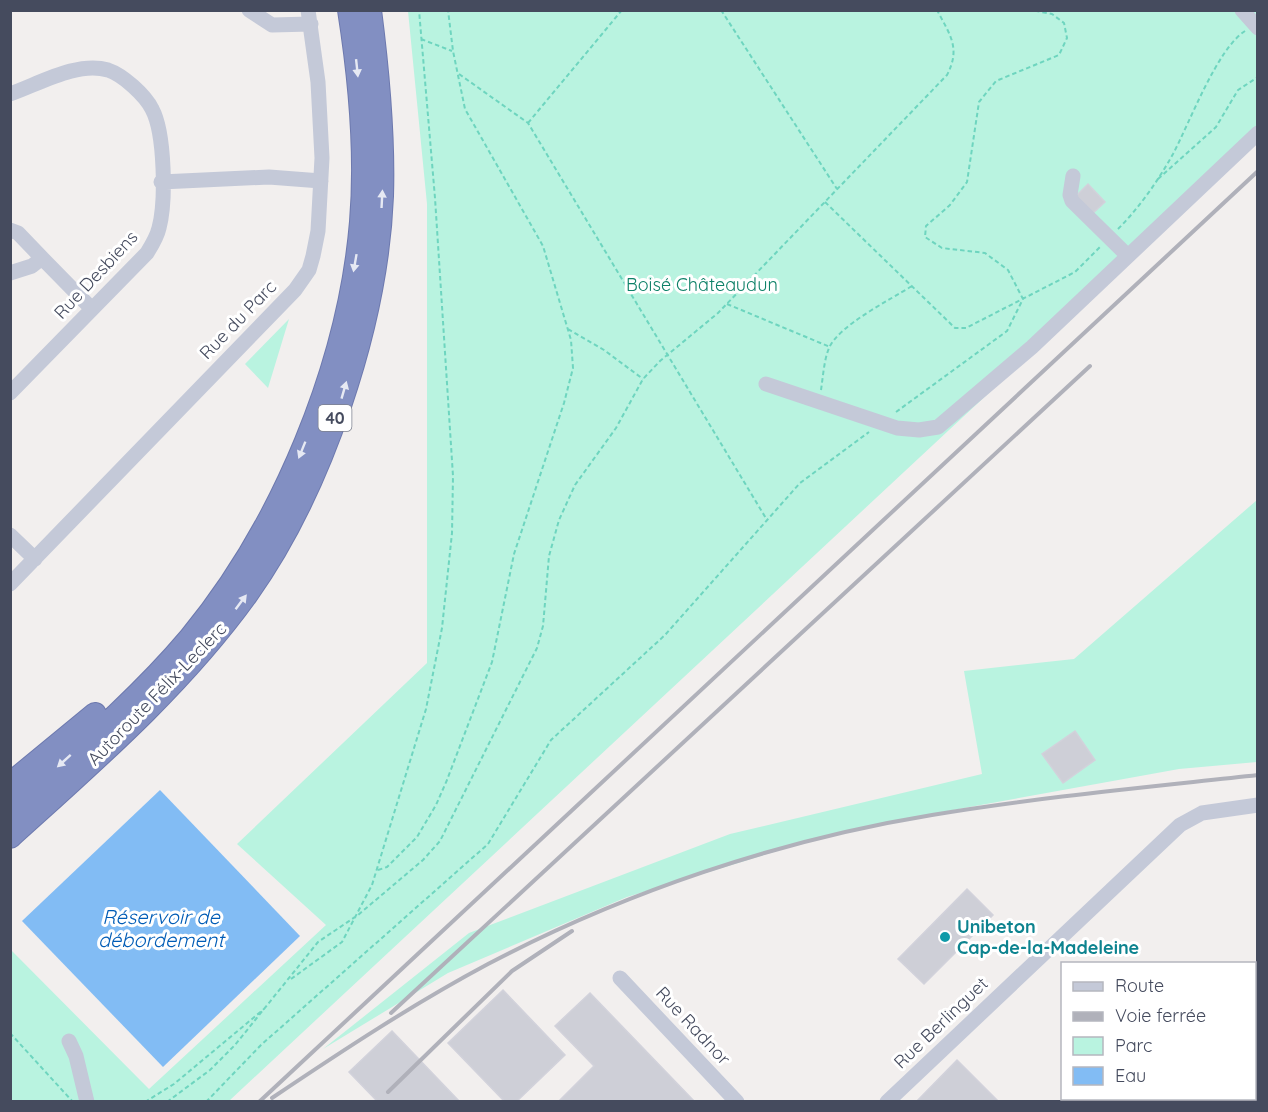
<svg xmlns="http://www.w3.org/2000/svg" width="1268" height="1112" font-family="Quicksand,sans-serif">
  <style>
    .green { fill: #b9f3e0 }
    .water { fill: #82bcf4 }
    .building { fill: #cecfd7; stroke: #d2d2db; stroke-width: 1.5 }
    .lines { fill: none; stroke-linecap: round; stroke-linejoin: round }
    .highway-casing { stroke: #6d79ae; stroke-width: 24 }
    .path { stroke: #6ed5bf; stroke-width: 2; stroke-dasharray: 4.5 3; stroke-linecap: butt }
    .minor { stroke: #c4c9d8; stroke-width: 15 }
    .highway { stroke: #828fc2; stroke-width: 22 }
    .rail { stroke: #b0b1ba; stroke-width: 4 }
    .oneway { fill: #e6e9f3 }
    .culture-dot { fill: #0f9aa8; stroke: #fff; stroke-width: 2 }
    .labels { text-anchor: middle; stroke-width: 6; stroke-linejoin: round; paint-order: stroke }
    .shield { fill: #fff; stroke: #7d818e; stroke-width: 1.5 }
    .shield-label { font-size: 16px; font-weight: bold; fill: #454b5e }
    .street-label { font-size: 18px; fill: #454b5e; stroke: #fff }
    .park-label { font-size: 18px; fill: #0e8168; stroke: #fff }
    .culture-label { font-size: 18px; font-weight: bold; fill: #0d838f; stroke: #fff; text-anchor: start }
    .water-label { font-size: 20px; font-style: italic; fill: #005cb6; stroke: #fff }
  </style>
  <rect width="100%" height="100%" fill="#f2efee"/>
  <path class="green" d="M408 11H1257V143L229 1101H11L10 949 149 1089 326 925 237 844 427 663V204Z
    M289 319 268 388 245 364Z
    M1257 500V762L1179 769 909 818 832 834 686 879 627 897 448 973 323 1049 469 933 730 834 982 774 964 671 1074 659Z"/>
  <path class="water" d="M160 790 300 936 163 1067 22 921Z"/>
  <path class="building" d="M1088 184 1105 202 1092 214 1075 197Z
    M1075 731 1095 760 1063 783 1042 754Z
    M967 889 993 915 924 984 898 959Z
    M503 990 565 1055 516 1102H505L448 1043Z
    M590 993 695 1102H558L594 1066 555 1026Z
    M392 1031 460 1102H378L349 1072Z
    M957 1060 999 1102H916Z"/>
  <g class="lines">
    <g class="highway-casing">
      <path id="highway" d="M10 784 95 714
        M10 810C72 755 137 701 190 638 282 527 349 366 361 222 367 151 360 80 349 10
        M10 837C93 762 181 686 247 594 321 490 377 325 382 196 384 134 378 72 370 10"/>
    </g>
    <path class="path" d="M721 10 837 189
      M421 39 452 51
      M459 74 528 123 767 520
      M528 123 622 10
      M1158 179 1216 127 1238 90 1258 77
      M825 202 955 328H966L1075 272 1101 246
      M1118 229C1139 208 1158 181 1173 154 1190 122 1217 49 1245 31
      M727 304 830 347
      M568 329 604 350 643 379
      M821 390C823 377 824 360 829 348 839 325 890 300 912 286
      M896 412 1007 331 1023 299 1008 270 985 253 942 248 925 237 926 226 950 205 967 182 979 102 996 81 1059 55 1067 38 1064 23 1052 14 1031 10
      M378 870 387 867 417 837 436 805 447 780 492 662 514 554 564 403 573 368 571 340 543 246 465 109 453 51 448 10
      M291 979 342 942 372 885 426 709 442 628 452 533 453 476 435 198 419 10
      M10 1033 73 1102
      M145 1102 174 1084 264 1009
      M167 1102 210 1070 235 1045 318 942 358 915 423 860 440 841 537 648 543 626 549 556 559 520 575 485 616 428 643 379 660 361 718 313 947 75C961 48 950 35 937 10
      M206 1102 261 1045 488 844 551 740 665 635 800 483 869 432"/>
    <path class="minor" d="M249 10 272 25 311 24
      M1242 10 1258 28
      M10 94C39 84 77 61 108 70 123 75 145 95 152 109 165 133 166 202 159 228 157 237 152 245 147 253L10 393
      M1073 176 1070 195 1072 201 1127 255
      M161 182 269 177 321 181
      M10 230 18 233 42 258 32 266 10 273
      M42 258 92 309
      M766 384 897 428 919 430 938 427 1032 347 1258 133
      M10 535 35 559
      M10 584 295 290 309 270 313 256 318 231 322 158 318 82 308 10
      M620 978 737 1102
      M69 1041 76 1056 87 1102
      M887 1102 1180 825 1202 813 1258 805"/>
    <use href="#highway" class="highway"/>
    <path class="rail" d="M391 1013 1090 366
      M388 1092 512 971 572 931
      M272 1098C342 1051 413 1004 488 964 625 892 779 840 932 815 1040 797 1149 787 1258 775
      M259 1102 1258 171"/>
  </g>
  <defs><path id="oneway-solid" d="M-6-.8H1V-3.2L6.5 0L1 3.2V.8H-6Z" transform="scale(1.5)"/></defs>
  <g class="oneway">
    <use href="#oneway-solid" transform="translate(357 68) rotate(84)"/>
    <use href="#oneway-solid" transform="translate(382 199) rotate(-87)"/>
    <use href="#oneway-solid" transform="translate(355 263) rotate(100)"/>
    <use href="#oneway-solid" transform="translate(344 390) rotate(-74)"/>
    <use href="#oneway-solid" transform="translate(302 450) rotate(112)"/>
    <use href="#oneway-solid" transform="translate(241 602) rotate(-53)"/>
    <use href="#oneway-solid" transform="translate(64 761) rotate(138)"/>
  </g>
  <circle class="culture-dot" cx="945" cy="937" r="6"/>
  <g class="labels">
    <rect class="shield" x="318.5" y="405" width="33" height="26" rx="4.5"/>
    <g class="shield-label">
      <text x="335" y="424">40</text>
    </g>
    <g class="street-label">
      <text transform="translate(96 275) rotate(-47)" y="6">Rue Desbiens</text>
      <text transform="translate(238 320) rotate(-46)" y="6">Rue du Parc</text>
      <text transform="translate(157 694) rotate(-46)" y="6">Autoroute Félix-Leclerc</text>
      <text transform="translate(941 1023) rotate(-44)" y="6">Rue Berlinguet</text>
      <text transform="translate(693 1026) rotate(47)" y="6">Rue Radnor</text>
    </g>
    <g class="park-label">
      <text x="702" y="291">Boisé Châteaudun</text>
    </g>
    <g class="culture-label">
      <text x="957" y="933">Unibeton<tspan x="957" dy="21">Cap-de-la-Madeleine</tspan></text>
    </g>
    <g class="water-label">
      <text x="161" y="924">Réservoir de<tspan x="161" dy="23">débordement</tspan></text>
    </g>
  </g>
  <rect width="1268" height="1112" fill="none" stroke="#454b5e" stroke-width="24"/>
  <rect x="1061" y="962" width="195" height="138" fill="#ffffff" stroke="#b5b7bf" stroke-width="1.5"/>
  <rect x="1073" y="982" width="30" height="9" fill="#c4c9d8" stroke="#b5b7bf" stroke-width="1.5"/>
  <text x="1115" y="992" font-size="18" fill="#454b5e">Route</text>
  <rect x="1073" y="1012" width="30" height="9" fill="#b0b1ba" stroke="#b5b7bf" stroke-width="1.5"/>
  <text x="1115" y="1022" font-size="18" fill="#454b5e">Voie ferrée</text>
  <rect x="1073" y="1037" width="30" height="18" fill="#b9f3e0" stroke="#b5b7bf" stroke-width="1.5"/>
  <text x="1115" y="1052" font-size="18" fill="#454b5e">Parc</text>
  <rect x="1073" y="1067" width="30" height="18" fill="#82bcf4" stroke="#b5b7bf" stroke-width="1.5"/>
  <text x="1115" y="1082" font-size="18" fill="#454b5e">Eau</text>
</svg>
